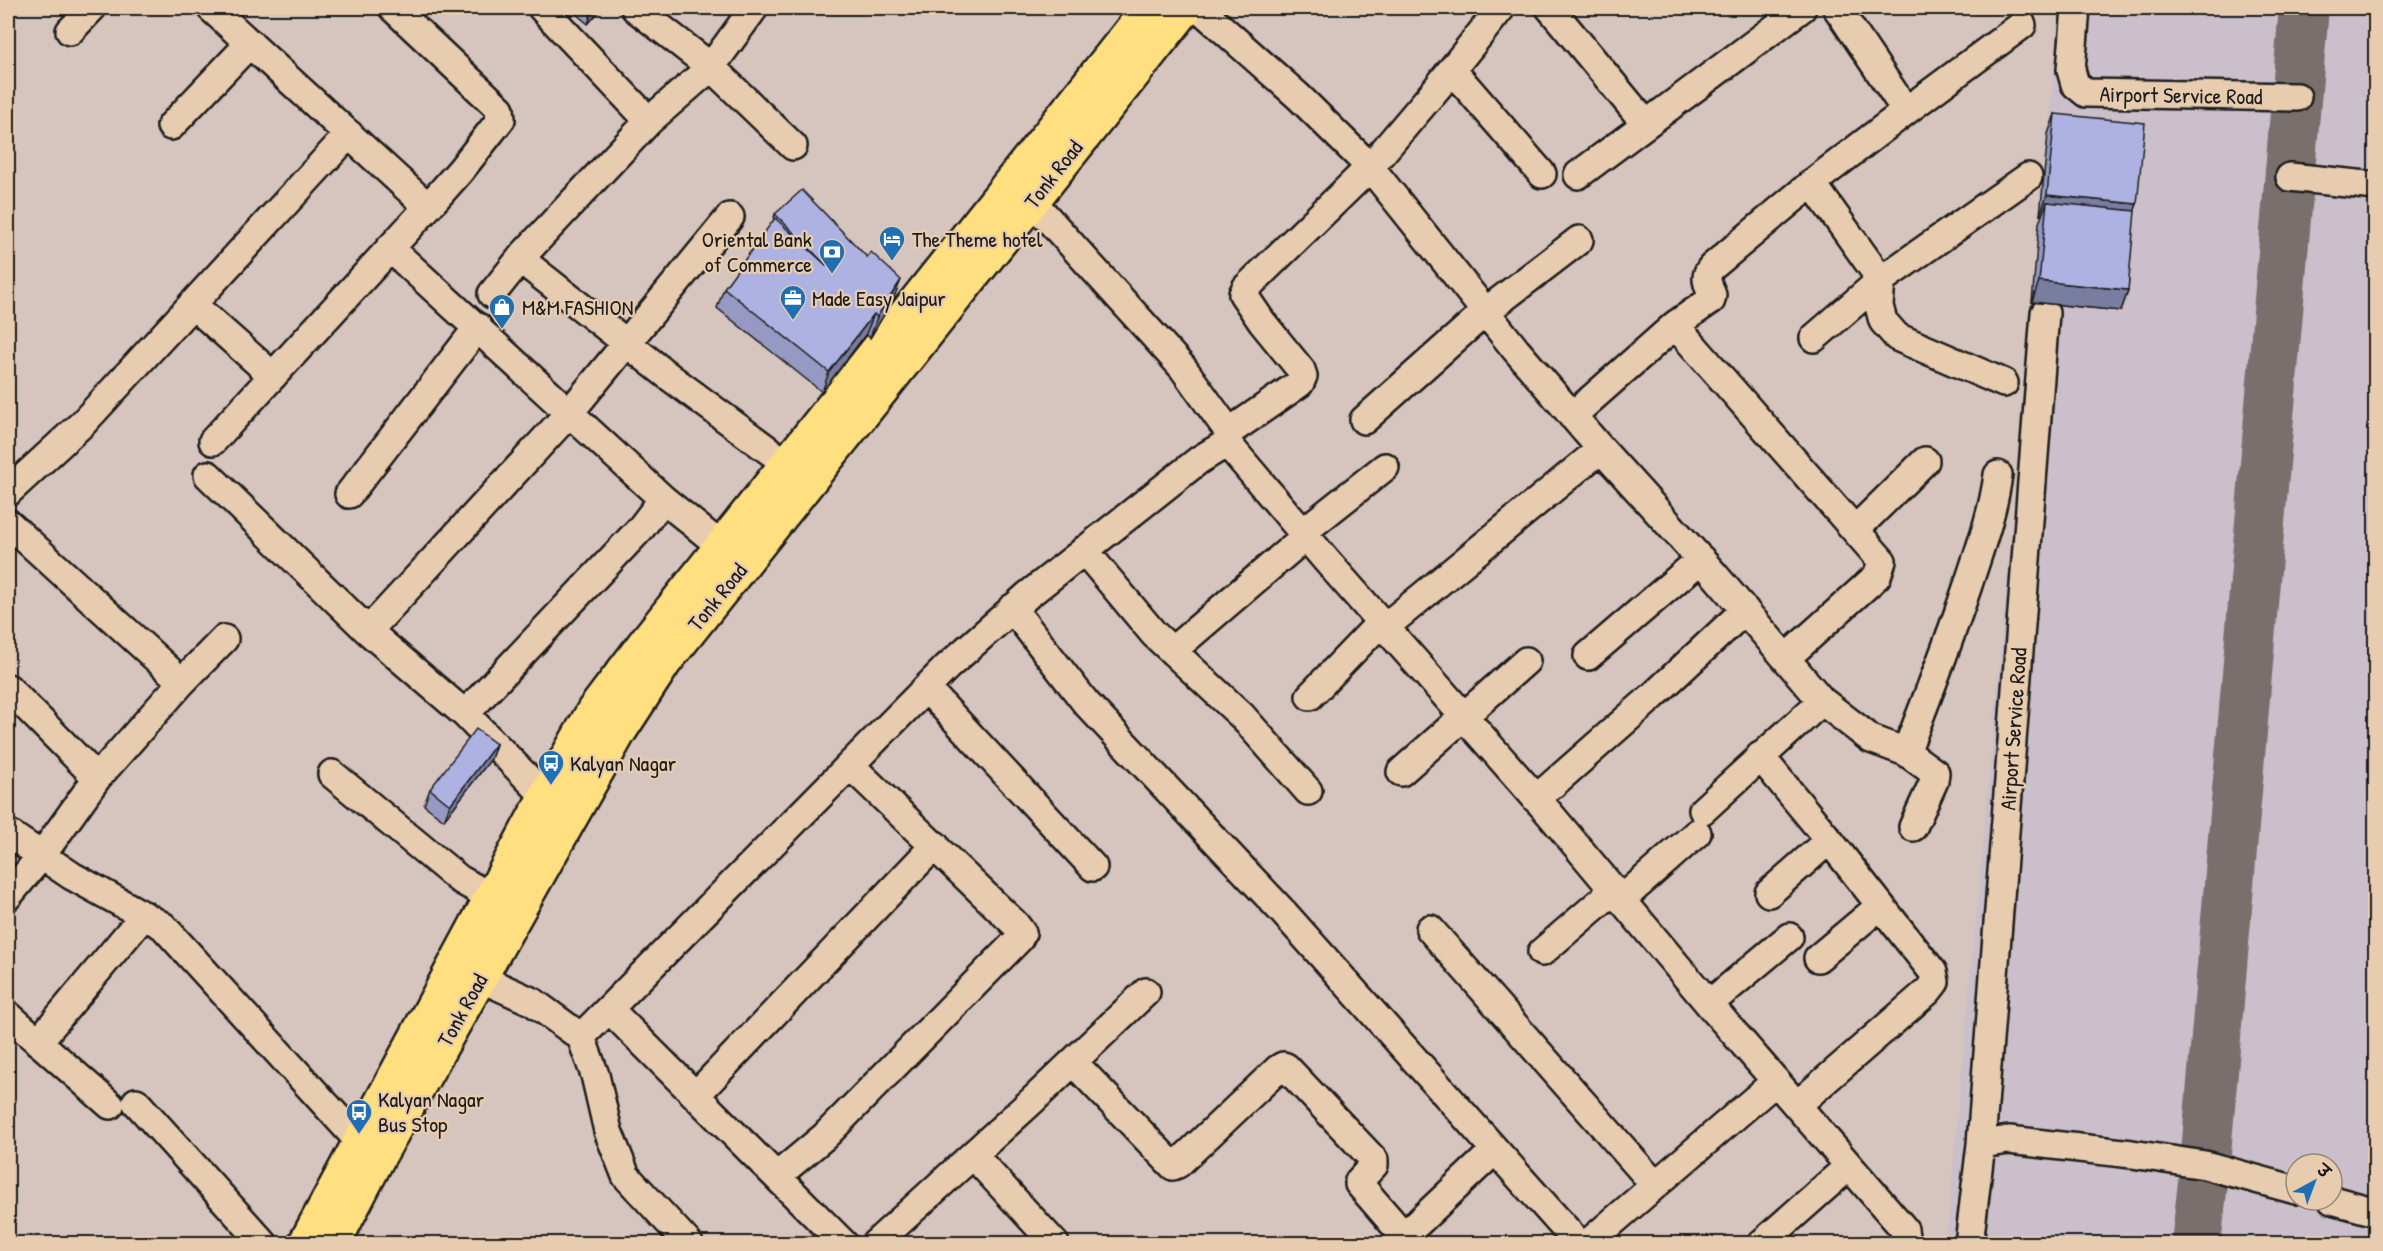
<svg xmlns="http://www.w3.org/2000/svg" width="2383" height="1251" font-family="'Patrick Hand','Playpen Sans Deva',sans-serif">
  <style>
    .built { fill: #cabfca; fill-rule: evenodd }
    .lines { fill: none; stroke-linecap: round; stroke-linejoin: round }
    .taxiway { stroke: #79706e; stroke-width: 50 }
    .minor-casing { stroke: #1c1c1c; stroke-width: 32 }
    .major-casing { stroke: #1c1c1c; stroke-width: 38 }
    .minor { stroke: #e8ccaf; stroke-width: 27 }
    .major { stroke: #ffdf80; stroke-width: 33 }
    .wall { fill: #9599c3; stroke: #1c1c1c; stroke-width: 1.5 }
    .shaded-wall { fill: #797d9f; stroke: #1c1c1c; stroke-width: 1.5 }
    .building { fill: #adb2e3; stroke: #1c1c1c; stroke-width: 1.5 }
    .labels { text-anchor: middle; stroke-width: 4.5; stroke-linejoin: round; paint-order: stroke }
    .street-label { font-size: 22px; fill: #1c1c1c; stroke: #e8ccaf }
    .poi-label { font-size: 22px; fill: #1c1c1c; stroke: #e8ccaf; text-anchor: start }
  </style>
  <rect width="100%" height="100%" fill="#d6c4bf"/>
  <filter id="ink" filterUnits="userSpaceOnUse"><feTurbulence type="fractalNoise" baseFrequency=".0167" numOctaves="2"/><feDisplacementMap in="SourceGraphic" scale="12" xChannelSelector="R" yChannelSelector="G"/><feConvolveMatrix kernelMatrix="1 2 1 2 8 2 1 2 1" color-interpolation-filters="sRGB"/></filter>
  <g filter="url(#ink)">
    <path class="built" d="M2060 8H2375V1243L1946 1244ZM2296 1164H2332V1200H2296Z"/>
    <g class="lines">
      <path class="taxiway" d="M2196 1244 2205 1165 2304 8"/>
      <g class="minor-casing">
        <path id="minor" d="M211 8 428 207 460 171 501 119 500 109 393 8
          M542 8 649 121 711 67 635 8
          M754 8 711 67 793 146
          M1199 8 1299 97 1370 167 1437 88 1501 8
          M1550 8 1646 124
          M1837 8 1906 111 2022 25
          M2076 8 2071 70 2075 84 2086 93 2297 97
          M70 31 92 8
          M1452 70 1542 174
          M649 121 524 254 529 266 671 378 787 464
          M171 126 250 43
          M1578 175 1802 8
          M2290 177 2376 186
          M1812 183 1881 280 2028 177
          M1032 201 1183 368 1229 432 1227 443 1326 560 1549 813 1709 1004 1904 1229 1906 1244
          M390 248 663 499 721 546
          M1881 280 1879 306 1883 321 1897 337 2004 383
          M492 294 524 254
          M192 304 273 376
          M1675 325 1711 300 1712 295C1708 284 1703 277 1712 267L1812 183 1906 111
          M1814 338 1881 280
          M1572 416 1675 325 1882 561 1877 576 1786 658
          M1364 420 1485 312 1579 240
          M1229 432 1300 383 1303 376 1301 370 1262 322 1243 294 1246 288 1370 167 1516 350 1601 449 1713 573 1822 701 1871 739 1906 752C1928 696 1949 641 1968 585 1980 548 1993 513 1998 475
          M213 441 428 207
          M208 475 368 631 465 714 545 796
          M8 492 83 423 349 134
          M349 494 478 327
          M8 523 182 682 97 778 8 688
          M1855 530 1925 461
          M1303 532 1385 467
          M1084 550 1154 634 1242 716 1308 791
          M1012 608 1086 703 1284 913 1579 1244
          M1385 627 1601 449
          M368 631 570 412 730 217
          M1172 651 1306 536
          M1588 656 1701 559
          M182 682 224 639
          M926 688 1093 867
          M1310 696 1381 622
          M465 714 641 528 663 499
          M1906 752 1935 773 1934 781 1913 827
          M1760 756 1829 840 1769 893
          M1401 772 1526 661
          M332 774 459 879 491 897
          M1536 799 1653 696 1745 610
          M1703 810 1822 701
          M8 833 72 876 163 926 359 1141
          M8 896 42 855 97 778
          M1621 900 1697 833
          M1430 929 1655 1185
          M1542 952 1614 890
          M1818 958 1880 906
          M480 978 533 1002 581 1037 947 667 1028 595 1199 460 1227 443
          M1709 1004 1789 937
          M609 1009 844 1244
          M8 1015 110 1105
          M581 1037 595 1075 608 1131 626 1176 689 1244
          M38 1042 144 915
          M1073 1062 1173 1166 1178 1164 1278 1069 1283 1066 1286 1067 1374 1160V1165L1359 1181V1184L1404 1236 1396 1244
          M696 1095 935 845
          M136 1102 264 1244
          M1797 1105 1928 991 1935 982 1933 972 1829 840
          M1981 1144 2009 1140 2132 1154 2205 1165 2296 1190
          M973 1155 1055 1244
          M777 1176 825 1136 1019 939 1022 933 1016 925 850 765
          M2332 1200 2376 1212
          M875 1244 1034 1099 1146 992
          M1412 1244 1404 1236 1495 1150
          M1587 1244 1776 1081
          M1761 1244 1849 1166
          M1969 1244 1981 1144 2045 313"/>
      </g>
      <g class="major-casing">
        <path id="major" d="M305 1244 551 786 594 710 647 640 1149 8
          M333 1244 379 1156 619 732 664 663 1186 8"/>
      </g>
      <use href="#minor" class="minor"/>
      <use href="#major" class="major"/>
    </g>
    <path class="wall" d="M569 8H602L588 24Z
      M2055 114 2137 204 2134 211 2128 290 2121 311 2032 302 2039 223 2042 215H2040L2048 134Z
      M775 214 893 300 870 338 866 334 822 392 717 308 724 288 773 222Z
      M496 744 491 759 444 820 424 805 430 789Z"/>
    <path class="shaded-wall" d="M597 8H602L588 24 591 14Z
      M2047 195 2137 204 2130 224 2047 202 2042 215H2040Z
      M901 280 893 300 870 338 877 317Z
      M2039 281 2128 290 2121 311 2032 302Z
      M874 314 866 334 822 392 829 372Z
      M496 744 491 759 444 820 450 805Z"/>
    <path class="building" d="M584 8H597L591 14Z
      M2055 114 2145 123 2137 204 2047 195Z
      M802 190 867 257 871 252 901 280 877 317 874 314 829 372 724 288 775 218 827 266 775 214Z
      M2047 202 2135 211 2128 290 2039 281Z
      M476 729 496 744 450 805 430 789Z"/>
  </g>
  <defs>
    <g id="hotel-pin" transform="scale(1.35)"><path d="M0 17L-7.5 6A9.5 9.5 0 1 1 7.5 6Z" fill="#1f6fb2" stroke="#e8ccaf"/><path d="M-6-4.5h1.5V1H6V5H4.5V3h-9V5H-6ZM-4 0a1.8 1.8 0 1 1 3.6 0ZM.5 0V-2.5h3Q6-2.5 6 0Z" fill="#fff"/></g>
    <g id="bank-pin" transform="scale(1.35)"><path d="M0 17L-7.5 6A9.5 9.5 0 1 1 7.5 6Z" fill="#1f6fb2" stroke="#e8ccaf"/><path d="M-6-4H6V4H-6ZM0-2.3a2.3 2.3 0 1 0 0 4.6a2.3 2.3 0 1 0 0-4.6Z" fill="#fff"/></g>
    <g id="office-pin" transform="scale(1.35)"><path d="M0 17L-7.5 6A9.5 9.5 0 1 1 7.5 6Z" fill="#1f6fb2" stroke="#e8ccaf"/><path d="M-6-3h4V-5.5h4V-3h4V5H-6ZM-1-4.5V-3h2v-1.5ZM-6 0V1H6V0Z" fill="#fff"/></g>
    <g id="shop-pin" transform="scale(1.35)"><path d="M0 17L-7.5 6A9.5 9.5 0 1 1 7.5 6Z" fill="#1f6fb2" stroke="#e8ccaf"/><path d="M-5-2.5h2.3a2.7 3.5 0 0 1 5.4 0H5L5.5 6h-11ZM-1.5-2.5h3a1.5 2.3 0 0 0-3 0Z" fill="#fff"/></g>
    <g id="bus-pin" transform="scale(1.35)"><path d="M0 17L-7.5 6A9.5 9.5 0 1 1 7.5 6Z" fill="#1f6fb2" stroke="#e8ccaf"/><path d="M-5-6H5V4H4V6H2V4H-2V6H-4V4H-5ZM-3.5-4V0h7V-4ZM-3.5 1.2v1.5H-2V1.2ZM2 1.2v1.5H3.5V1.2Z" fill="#fff"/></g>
  </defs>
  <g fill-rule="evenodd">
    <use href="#hotel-pin" x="892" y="239"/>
    <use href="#bank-pin" x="832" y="252"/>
    <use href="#office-pin" x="793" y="298"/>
    <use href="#shop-pin" x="502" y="307"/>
    <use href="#bus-pin" x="551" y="763"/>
    <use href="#bus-pin" x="359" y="1112"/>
  </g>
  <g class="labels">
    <g class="street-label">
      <text transform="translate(2181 95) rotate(1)" y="8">Airport Service Road</text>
      <text transform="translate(1053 174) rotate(-52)" y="8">Tonk Road</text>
      <text transform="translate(717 597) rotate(-51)" y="8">Tonk Road</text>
      <text transform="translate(2013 729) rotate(-86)" y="8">Airport Service Road</text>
      <text transform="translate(462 1010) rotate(-61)" y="8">Tonk Road</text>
    </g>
    <g class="poi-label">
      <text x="812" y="247" text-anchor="end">Oriental Bank<tspan x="812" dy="25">of Commerce</tspan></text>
      <text x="912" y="247">The Theme hotel</text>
      <text x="812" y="306">Made Easy Jaipur</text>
      <text x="522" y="315">M&amp;M FASHION</text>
      <text x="570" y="771">Kalyan Nagar</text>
      <text x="378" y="1107">Kalyan Nagar<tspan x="378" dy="25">Bus Stop</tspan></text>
    </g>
  </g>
  <rect width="2383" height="1251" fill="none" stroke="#e8ccaf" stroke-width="30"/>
  <rect x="15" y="15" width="2353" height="1221" fill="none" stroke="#1c1c1c" stroke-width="2" filter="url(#ink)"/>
  <g transform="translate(2314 1182) rotate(41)"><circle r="28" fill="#e8ccaf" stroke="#968674" stroke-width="1.5"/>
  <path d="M0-4.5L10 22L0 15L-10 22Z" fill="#1f6fb2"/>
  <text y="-9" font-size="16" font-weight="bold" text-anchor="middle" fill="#1c1c1c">उ</text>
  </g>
</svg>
